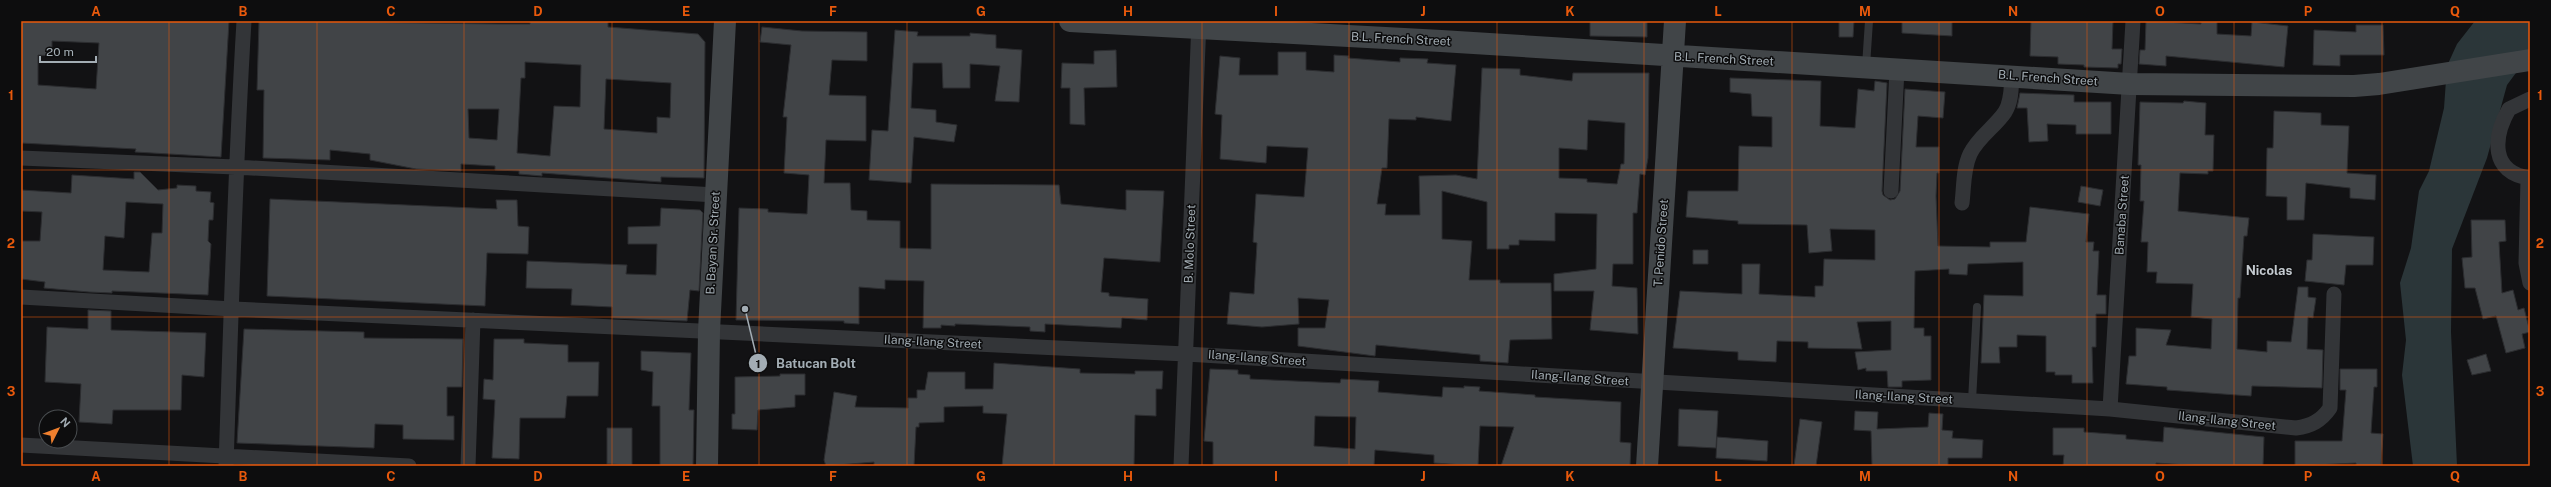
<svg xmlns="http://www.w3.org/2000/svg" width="2551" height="487" font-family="'Public Sans',sans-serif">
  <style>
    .water { fill: #2b3639 }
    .building { fill: #414447; stroke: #2c2d30; fill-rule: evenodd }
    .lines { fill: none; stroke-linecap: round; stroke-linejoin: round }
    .lane { stroke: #333538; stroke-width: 8 }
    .street { stroke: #333538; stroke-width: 15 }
    .secondary { stroke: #414548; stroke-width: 22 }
    .grid { fill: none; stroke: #e8590c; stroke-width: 1; stroke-opacity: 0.55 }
    .labels { text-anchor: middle; stroke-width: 3; stroke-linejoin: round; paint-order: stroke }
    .street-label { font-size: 12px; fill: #a3adb4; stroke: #0d0d0e }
    .neighbourhood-label { font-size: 13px; font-weight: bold; fill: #c4cad0; stroke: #0d0d0e }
    .leader { fill: none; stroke: #a3adb4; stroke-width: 1.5 }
    .callout-dot { fill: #a3adb4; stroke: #0d0d0e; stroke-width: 1.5 }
    .mark-label { font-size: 12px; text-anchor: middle; font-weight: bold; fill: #111 }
    .callout-label { font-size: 13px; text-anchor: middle; font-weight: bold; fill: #a3adb4; stroke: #0d0d0e; stroke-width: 3; stroke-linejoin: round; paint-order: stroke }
    .neatline { fill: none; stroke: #e8590c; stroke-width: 1.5 }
    .grid-label { font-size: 13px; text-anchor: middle; font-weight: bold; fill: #e8590c }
  </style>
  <rect width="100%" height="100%" fill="#121214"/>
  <path class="water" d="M2475 21H2530V54L2507 85 2487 158 2452 249 2451 332 2457 466H2413L2402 375 2406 340 2400 283 2411 248 2419 191 2429 171 2444 108 2447 66 2457 44Z"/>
  <path class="building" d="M21 21H229L221 157 135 152 136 149 21 143ZM52 41 99 43 96 89 38 85V55L52 56Z
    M259 21 498 24H530V21H608V27L698 34 705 42 704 178 661 177V182L542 173V176L519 174V171L495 170V166L461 164V171L416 169 370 160V154L330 150V160L263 158 264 90H257ZM525 62 581 65 580 107 554 106 550 156 517 153 521 78H525ZM606 79 671 83 670 118 657 117V133L604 129ZM468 109H499L497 140 469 138Z
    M1590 21H1647V37L1590 36Z
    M1839 21H1854L1853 37H1839Z
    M1902 21H1952V36L1902 33Z
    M2031 21H2113L2112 49H2122L2121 64H2118V68L2084 67V65L2058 64V57L2030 56Z
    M2146 21 2201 24V21H2217V34L2251 36 2252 22 2288 26 2284 67 2166 56V66L2139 64 2140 50H2145Z
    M2356 25H2383L2384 55H2340V66L2313 65 2314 30 2356 32Z
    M762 27 802 31 867 32V61L832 60 829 95 866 96V141L826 140 824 183H850L851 210 867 211V220L900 221V248L931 249V184L1059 185 1061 204 1126 210V190L1164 191 1160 262 1104 258 1101 292 1109 293V296L1148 299 1147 320 1122 318 1121 328 1045 324V332L1030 331V327L955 324V326L941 325V328H923L924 281 885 280V289L859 287V324L844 323V321L736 320 739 208 768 209V212L807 214 809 175 784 173 787 117H783L791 45 760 42Z
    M895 30 918 32 917 36H970V33L996 35V48L1022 50 1019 102 995 101 1000 66 970 64V88H943L942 63H913L911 108 936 110V122L957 125 954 142 914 137 911 183 869 180 872 130 888 131Z
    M1116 50 1117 87 1084 88 1085 125 1070 124V88H1061L1062 63 1094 64V51Z
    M1278 52H1306V70L1334 72V55L1349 56 1348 58 1400 62V58L1428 59 1427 63 1456 65 1451 121 1416 117V120L1389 119 1387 168H1382L1377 204H1386L1385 215H1420L1419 176 1456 175 1477 179 1482 68 1520 69V75L1572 81 1573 73H1649L1648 158 1645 175 1640 174 1637 213H1633V264H1613L1612 286 1637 288 1638 334 1590 330 1594 291H1554V274L1596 269 1597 214 1555 213V241L1519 240V245H1509V249H1487V202L1442 191V239L1472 241 1469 280H1500V283H1551L1552 339 1510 340 1508 363 1480 361V355L1376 345 1375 356 1298 346V328H1325L1329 300 1298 298 1299 324 1262 327 1227 324 1230 292 1254 294 1257 243 1253 242 1256 194 1304 197 1308 148 1267 146 1266 163 1220 159 1222 115 1215 114 1220 56 1240 58 1239 75H1278ZM1588 120 1625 123 1624 164H1621L1617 184 1587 182V179L1559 178V148L1587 150Z
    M1730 78 1821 81 1820 126 1855 128 1858 89 1874 91 1875 81 1887 83 1882 191 1883 195 1890 200 1895 199 1900 191 1905 89 1945 92 1943 118 1918 116 1916 147H1939V173H1937L1936 196 1938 246 1990 247V242H2026L2030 207 2089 214 2086 242H2094L2093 251H2099L2097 295H2106V314H2096V347H2092L2093 383H2072V375H2055V372H2046V336L2017 335V347H1999L2000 363H1981L1984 295 2023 296V262L1968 264 1967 275 1949 274V269L1915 271 1914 328H1924V336H1931V380L1902 381V387H1888L1887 371H1866V368L1858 370 1855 352 1891 350V321L1857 322 1862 349 1808 348V342L1777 341 1776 362 1738 360V352L1673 348 1680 291 1742 294V264H1760L1759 294 1815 297V286H1823L1824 259 1875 260V230L1830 229 1832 251 1809 253 1807 225 1738 224V221L1686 217 1688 191H1738L1739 146 1772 147V117L1752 116 1751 94 1730 92Z
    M2020 93 2074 95V102H2111V134H2076V125L2047 124 2048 141 2029 142 2027 108H2017Z
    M2184 101 2206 103 2205 135H2214L2213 171H2208V174L2180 173 2178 211 2249 218 2247 236H2244L2240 298H2238L2237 349 2267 352V341L2291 342 2298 287H2308V297L2316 298 2313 318 2308 317 2307 349 2323 350 2322 388 2252 386 2251 396 2167 390V387L2126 384 2129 356H2136V328L2171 330 2166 345 2211 349 2212 319 2191 317 2193 284 2156 283 2157 272H2147L2148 242H2141L2144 201H2140L2141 165H2138L2140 102 2183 103Z
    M2274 111 2321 113V125L2349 126 2347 173 2376 175 2375 200 2350 198V188L2306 183 2304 220H2287V197L2266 196 2267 148H2273Z
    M134 172H140L158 190 177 188V185L196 186V191L211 192 210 202 214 203 213 220H209L208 241 211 244 208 295 112 291V293L89 292 44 288 45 282 21 279V241H40L42 212 21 211V190L71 193 72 175 134 179ZM126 202 163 204 162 233H152L149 272 103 270 105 236 124 238Z
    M2081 186 2103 190 2100 206 2078 202Z
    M270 199 497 209 496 200H517L518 226 529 227 528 254 487 253 485 306 267 296Z
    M661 208 700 210 703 213 699 291 690 290 687 321 612 318V307L571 305 572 289 526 288 527 261 627 265 626 274 656 275 657 244H628V227L660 226Z
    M2471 220H2505L2506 241 2499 242 2502 293 2513 290 2518 310 2524 308 2530 332 2522 334 2525 348 2506 353 2496 316 2483 319 2475 288H2465L2462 258 2472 257Z
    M2313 234 2374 237 2373 265H2346L2344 285 2305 281 2307 260H2312Z
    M1693 250H1708V264H1693Z
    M88 310 111 311V330L206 333 204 377 182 375 181 410H113L112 424 79 422 81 384 45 382 47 327 88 329Z
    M244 329 364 332V338L463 339 462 387H447V416H454V440L403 439V425L375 424 374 448 237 443Z
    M494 339H524V343L568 345V362H599L598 396H567L565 418H520L519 459 492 458 495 400 483 399 484 379 493 380Z
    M641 351 691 353 689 410H694L693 466H660V406H652L653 372 641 370Z
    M2486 354 2491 371 2472 375 2467 360Z
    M994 363 1080 369V373L1135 374V371H1163L1162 389H1156V416L1135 415 1134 466H1002L1007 414 983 413V406L944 407V422L919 423V427H916L914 466H874V462L826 466 824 460 834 392 857 396 855 407 908 408V398H917V390H925L928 372H965V389H993Z
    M1210 369 1238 370V374L1250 375V379L1340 383 1341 379 1379 381 1378 392 1442 397 1443 387 1464 388V386L1480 387 1479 391 1535 395V397L1621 402 1620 442 1631 443 1630 466H1501L1514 427 1480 426 1478 466 1434 463V455L1375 450 1374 466H1213V442L1204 441ZM1315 416 1356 417 1355 449 1314 446Z
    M2340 369H2377V387H2374L2371 433 2383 434 2381 466H2356V463L2295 466V441H2342L2346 390H2340Z
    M780 374H805V395H795V407L758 410 757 430 732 429V414H735V377L780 376Z
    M1679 409 1718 411 1716 448 1678 446Z
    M1855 411 1878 412 1877 429 1928 427 1929 413 1943 414 1942 430 1953 431 1952 438 1983 440 1982 458H1948V466H1872L1871 431 1854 430Z
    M1800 419 1822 422 1816 466H1794Z
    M2164 427 2264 437 2263 466H2202L2156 463V466H2063L2064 455H2053V428H2084V432L2126 435V439L2163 442Z
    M607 428H632V465L607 464Z
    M1717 437 1768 441 1767 461 1716 458Z"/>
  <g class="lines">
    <path class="lane" d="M1866 66 1869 21
      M1972 401 1977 307"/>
    <path class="street" d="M2530 99 2509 109C2493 137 2490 173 2530 178
      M21 158 235 167 716 195
      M2528 178 2526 263 2530 283
      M1891 191 1897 69
      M1962 203C1964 187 1963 169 1970 154 1978 137 1995 127 2005 112 2012 101 2011 87 2012 76
      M21 297 233 309 1186 354 2110 409 2296 428C2311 426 2321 421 2330 408L2334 294
      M2110 409 2133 21
      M21 445 409 466
      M226 466C231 318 235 169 244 21
      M468 466 473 320
      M1181 466 1199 21"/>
    <path class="secondary" d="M1070 21 1441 41 2130 84 2354 86 2379 84 2530 60
      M707 466 709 331 725 21
      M1647 466 1675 21"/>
  </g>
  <path class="grid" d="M169 21V466M317 21V466M464 21V466M612 21V466M759 21V466M907 21V466M1054 21V466M1202 21V466M1349 21V466M1497 21V466M1644 21V466M1792 21V466M1939 21V466M2087 21V466M2234 21V466M2382 21V466M21 170H2530M21 317H2530"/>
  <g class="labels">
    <g class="street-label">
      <text transform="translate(1401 39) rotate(3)" y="4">B.L. French Street</text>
      <text transform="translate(1724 59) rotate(3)" y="4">B.L. French Street</text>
      <text transform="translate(2048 78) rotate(4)" y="4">B.L. French Street</text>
      <text transform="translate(2122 215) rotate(-86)" y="4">Banaba Street</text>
      <text transform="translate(713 243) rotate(-87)" y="4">B. Bayan Sr. Street</text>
      <text transform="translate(1661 243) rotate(-86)" y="4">T. Penido Street</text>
      <text transform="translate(1190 244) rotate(-88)" y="4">B. Molo Street</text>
      <text transform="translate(933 342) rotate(3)" y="4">Ilang-Ilang Street</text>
      <text transform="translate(1257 358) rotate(4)" y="4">Ilang-Ilang Street</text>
      <text transform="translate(1580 378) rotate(4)" y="4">Ilang-Ilang Street</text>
      <text transform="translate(1904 397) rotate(3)" y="4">Ilang-Ilang Street</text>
      <text transform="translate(2227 421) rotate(6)" y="4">Ilang-Ilang Street</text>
    </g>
    <g class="neighbourhood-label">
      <text x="2269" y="275">Nicolas</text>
    </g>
  </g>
  <path class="leader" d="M745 309L758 363"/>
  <g class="callout-dot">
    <circle cx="745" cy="309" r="4"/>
    <circle cx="758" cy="363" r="10"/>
  </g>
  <g class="mark-label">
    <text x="758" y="368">1</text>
  </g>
  <g class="callout-label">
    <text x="816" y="368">Batucan Bolt</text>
  </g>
  <rect width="2551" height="487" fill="none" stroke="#0d0d0e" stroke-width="44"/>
  <g transform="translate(58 429) rotate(48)"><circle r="19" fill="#0d0d0e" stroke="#494d50"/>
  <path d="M0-3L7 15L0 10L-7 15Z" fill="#f0802e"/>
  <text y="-6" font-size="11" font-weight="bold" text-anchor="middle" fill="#a3adb4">N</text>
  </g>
  <path d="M40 56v6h56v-6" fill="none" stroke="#a3adb4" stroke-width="2"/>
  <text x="46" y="56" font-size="12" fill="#a3adb4" stroke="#0d0d0e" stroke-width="3" paint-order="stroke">20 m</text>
  <rect x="22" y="22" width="2507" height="443" class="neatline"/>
  <g class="grid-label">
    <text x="96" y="16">A</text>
    <text x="243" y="16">B</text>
    <text x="391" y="16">C</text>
    <text x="538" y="16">D</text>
    <text x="686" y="16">E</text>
    <text x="833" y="16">F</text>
    <text x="981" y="16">G</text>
    <text x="1128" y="16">H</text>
    <text x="1276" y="16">I</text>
    <text x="1423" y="16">J</text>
    <text x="1570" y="16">K</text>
    <text x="1718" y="16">L</text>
    <text x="1865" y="16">M</text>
    <text x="2013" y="16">N</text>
    <text x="2160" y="16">O</text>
    <text x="2308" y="16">P</text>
    <text x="2455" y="16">Q</text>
    <text x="11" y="100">1</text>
    <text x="2540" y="100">1</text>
    <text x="11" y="248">2</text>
    <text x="2540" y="248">2</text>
    <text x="11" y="396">3</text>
    <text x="2540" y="396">3</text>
    <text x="96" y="481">A</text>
    <text x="243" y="481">B</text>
    <text x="391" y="481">C</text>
    <text x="538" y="481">D</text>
    <text x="686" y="481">E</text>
    <text x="833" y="481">F</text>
    <text x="981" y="481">G</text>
    <text x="1128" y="481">H</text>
    <text x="1276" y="481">I</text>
    <text x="1423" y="481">J</text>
    <text x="1570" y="481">K</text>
    <text x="1718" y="481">L</text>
    <text x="1865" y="481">M</text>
    <text x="2013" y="481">N</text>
    <text x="2160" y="481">O</text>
    <text x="2308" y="481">P</text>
    <text x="2455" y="481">Q</text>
  </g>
</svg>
